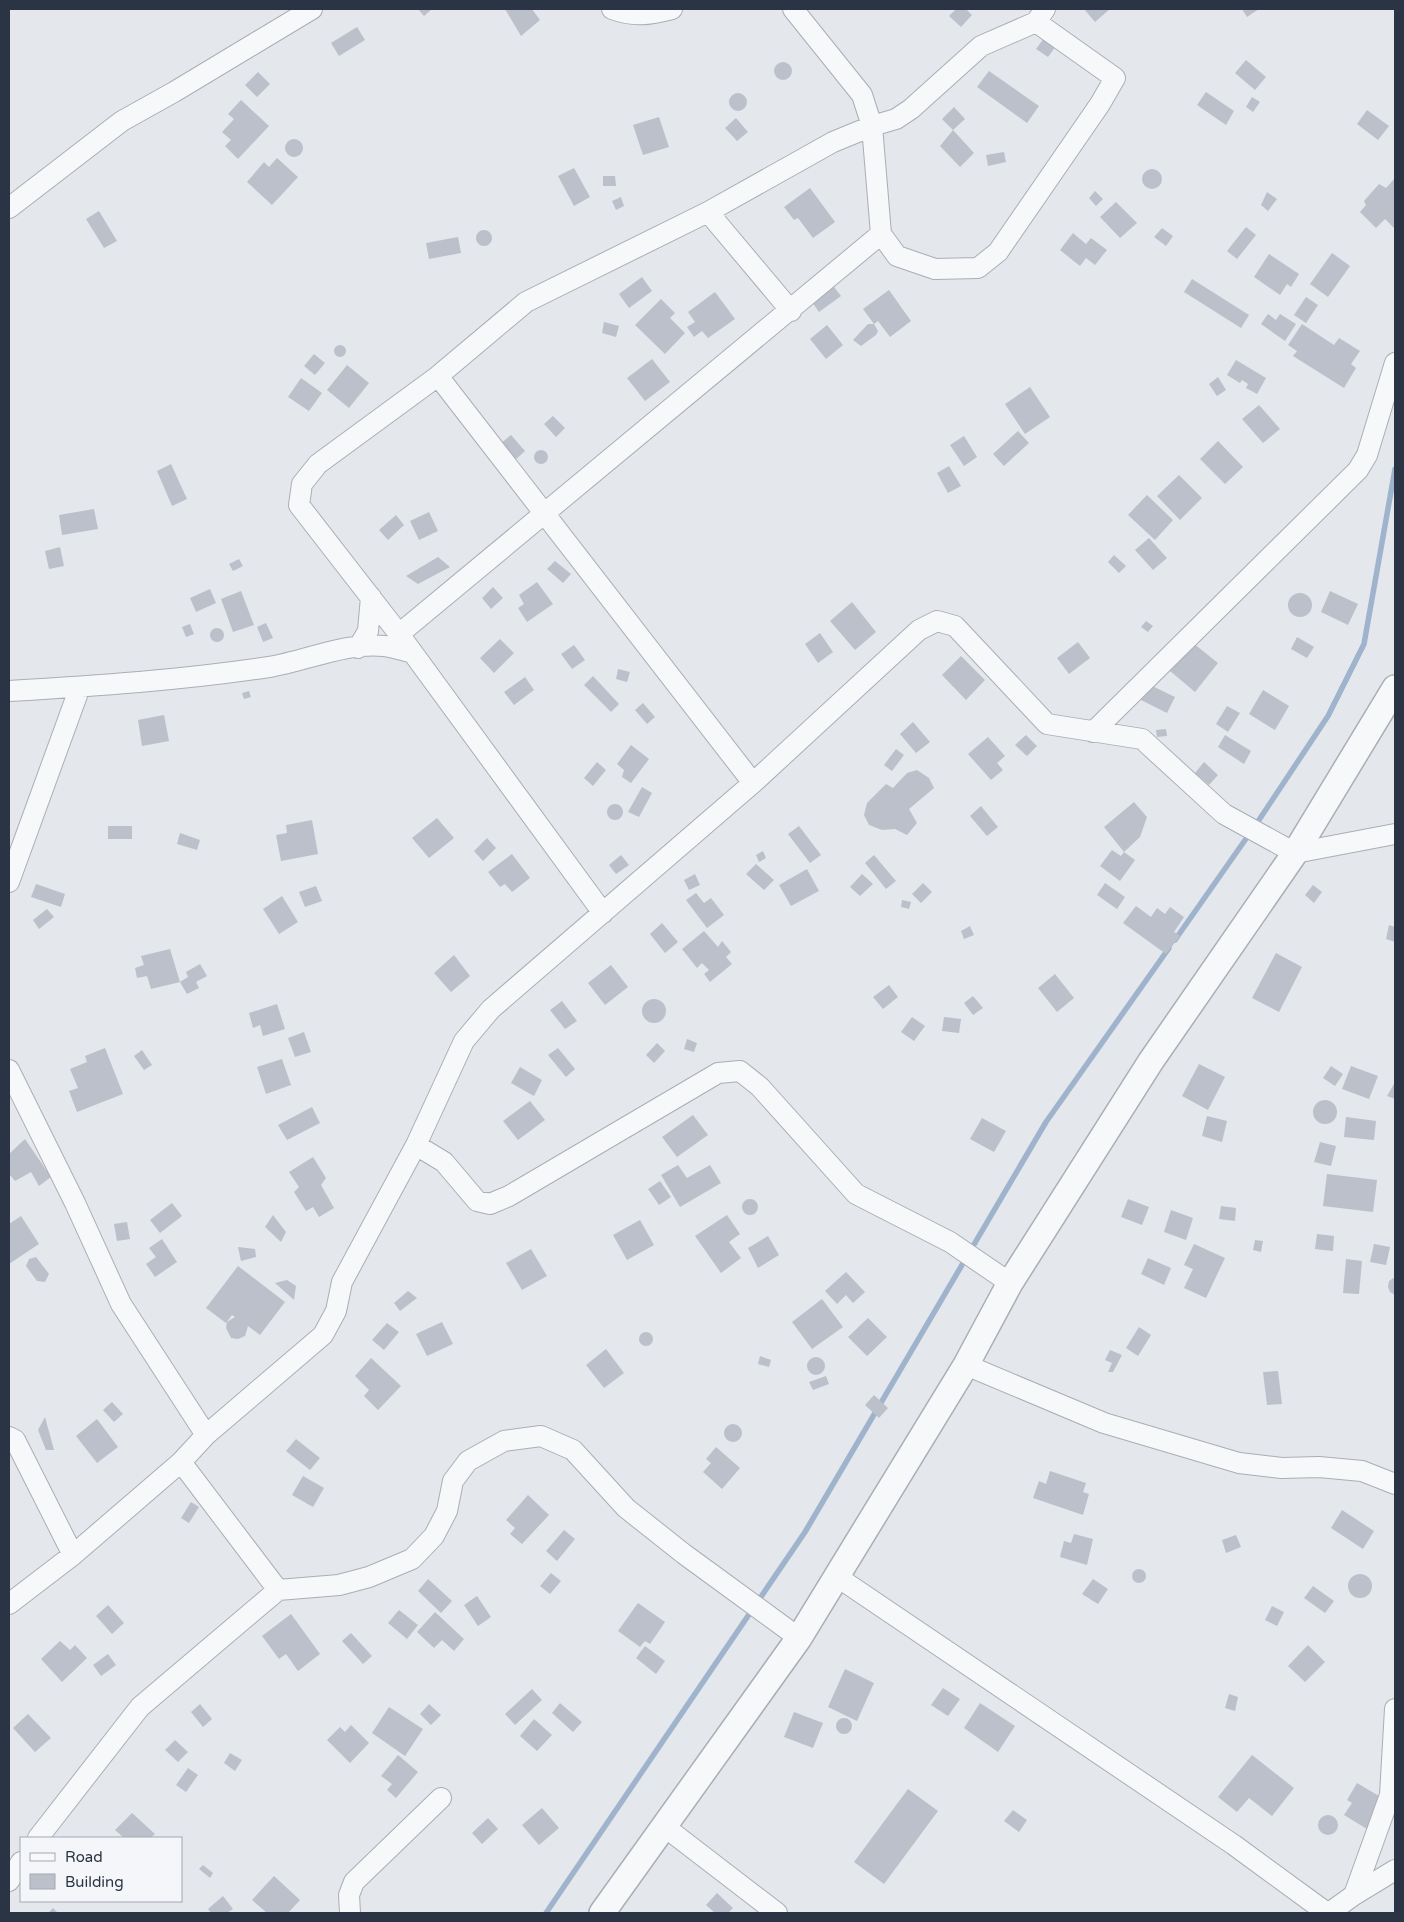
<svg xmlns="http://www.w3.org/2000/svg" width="1404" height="1922" font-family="'Varela Round',sans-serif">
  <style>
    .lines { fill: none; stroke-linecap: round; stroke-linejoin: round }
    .stream { stroke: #9fb4cc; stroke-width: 5.5 }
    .building { fill: #bbc0ca }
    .minor-casing { stroke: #a9aeb7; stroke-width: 22 }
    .tertiary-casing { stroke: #a9aeb7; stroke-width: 28 }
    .minor { stroke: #f7f8fa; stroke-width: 20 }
    .tertiary { stroke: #f7f8fa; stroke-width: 25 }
  </style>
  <rect width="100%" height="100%" fill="#e4e7ec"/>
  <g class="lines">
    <path class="stream" d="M1255 826 1328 716 1364 644 1395 469
      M1175 940 1250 833
      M546 1913 805 1532 1046 1122 1169 948"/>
  </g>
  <path class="building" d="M418 9H432L424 16Z
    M505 9H532L540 20 521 36Z
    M956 9H966L972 15 961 27 949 16Z
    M1084 9H1110L1095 22Z
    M1242 9H1259L1247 17Z
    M357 27 365 40 339 56 331 43Z
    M1044 38 1056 46 1048 57 1036 49Z
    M1246 60 1266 77 1255 90 1235 73Z
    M774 71a9 9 0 1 1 18 0a9 9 0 1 1-18 0Z
    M989 71 1039 106 1027 123 977 87Z
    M258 72 270 84 257 97 245 85Z
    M1206 92 1234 111 1226 125 1197 105Z
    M729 102a9 9 0 1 1 18 0a9 9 0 1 1-18 0Z
    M1252 97 1260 102 1253 112 1246 107Z
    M241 100 269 126 238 159 225 146 231 140 222 132 234 119 228 114Z
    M954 107 965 119 953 130 942 119Z
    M1367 110 1389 126 1378 140 1357 124Z
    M659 117 669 147 643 155 633 125Z
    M736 118 748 132 737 141 725 128Z
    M953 130 974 153 960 167 940 146Z
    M285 148a9 9 0 1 1 18 0a9 9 0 1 1-18 0Z
    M1004 152 1006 162 988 166 986 155Z
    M277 158 298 177 272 205 247 182 264 162 269 167Z
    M574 168 590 197 574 206 558 176Z
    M1142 179a10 10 0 1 1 20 0a10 10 0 1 1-20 0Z
    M603 176H615L616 186H603Z
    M1395 178V229L1385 219 1376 228 1360 212 1366 205 1364 201 1379 184 1386 188Z
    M810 188 835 222 813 238 798 218 794 220 784 207Z
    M1095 191 1103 199 1096 206 1089 198Z
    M1267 192 1277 199 1268 211 1261 205Z
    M621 197 624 206 616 210 612 201Z
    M1116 202 1137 223 1120 238 1100 217Z
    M99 211 117 241 104 248 86 219Z
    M1246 227 1256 235 1237 259 1227 251Z
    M1162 228 1173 236 1166 246 1154 237Z
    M476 238a8 8 0 1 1 16 0a8 8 0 1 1-16 0Z
    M1073 233 1086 244 1091 238 1107 250 1095 265 1086 258 1080 266 1060 250Z
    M458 237 461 253 429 259 426 243Z
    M1332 253 1350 266 1328 297 1310 284Z
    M1269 254 1299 274 1291 287 1287 284 1280 295 1254 277Z
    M642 277 652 291 629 308 619 294Z
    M1192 279 1249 315 1241 328 1184 292Z
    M831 283 841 296 819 312 810 299Z
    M889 290 911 321 890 337 878 321 874 324 863 309Z
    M715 292 735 319 708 338 702 331 694 337 687 327 695 322 688 312Z
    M1306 297 1318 305 1306 323 1294 315Z
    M661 299 675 313 670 318 685 333 665 354 635 325Z
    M1268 314 1276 320 1280 314 1296 324 1285 341 1261 324Z
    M604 322 619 326 616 337 602 333Z
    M868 324H874L878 331 876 335 861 346 853 340Z
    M1302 324 1334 345 1339 338 1360 351 1351 364 1356 368 1344 388 1293 356 1297 351 1288 345Z
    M827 325 843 345 826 359 810 339Z
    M334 351a6 6 0 1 1 12 0a6 6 0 1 1-12 0Z
    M314 354 325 363 315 375 304 366Z
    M652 359 670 382 645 401 627 378Z
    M1236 360 1266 378 1257 394 1246 388 1248 384 1242 380 1240 383 1227 375Z
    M347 365 369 383 349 408 327 390Z
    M1218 377 1226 390 1217 396 1209 384Z
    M301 378 322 393 309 411 288 397Z
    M1030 387 1050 417 1025 434 1005 404Z
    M1259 405 1280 429 1263 443 1242 419Z
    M553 416 565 428 556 437 544 424Z
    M1018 431 1029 443 1004 466 993 454Z
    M511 435 525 451 514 461 500 444Z
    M964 436 977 457 964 466 950 445Z
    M1218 441 1243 467 1225 484 1200 459Z
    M534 457a7 7 0 1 1 14 0a7 7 0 1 1-14 0Z
    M171 464 187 499 172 506 157 471Z
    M949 466 961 486 948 493 937 473Z
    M1179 475 1202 498 1180 520 1157 496Z
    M1147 495 1173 520 1155 540 1128 515Z
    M94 509 98 529 62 535 59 515Z
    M429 512 438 531 419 540 410 521Z
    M396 515 404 525 388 540 379 530Z
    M1149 538 1167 558 1153 570 1135 550Z
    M60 547 64 566 49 569 45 551Z
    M1114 555 1126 566 1119 573 1108 562Z
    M438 557 450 567 418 584 406 576Z
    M239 559 243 566 233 571 229 564Z
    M555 561 571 574 563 583 547 569Z
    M537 582 553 604 527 622 518 608 524 604 519 595Z
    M493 587 503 598 491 609 482 598Z
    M210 589 216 603 196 612 190 598Z
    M241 591 254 625 233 632 221 599Z
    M1330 591 1358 604 1348 625 1321 612Z
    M1288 605a12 12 0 1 1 24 0a12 12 0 1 1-24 0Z
    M852 602 876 632 855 650 830 621Z
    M1146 621 1153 626 1148 632 1141 627Z
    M266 623 273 638 263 642 257 627Z
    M190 624 194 634 186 637 182 627Z
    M210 635a7 7 0 1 1 14 0a7 7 0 1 1-14 0Z
    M820 633 833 652 818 663 805 644Z
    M1297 637 1314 647 1307 658 1291 649Z
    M500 639 514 653 494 673 480 658Z
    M1078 642 1090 658 1069 674 1057 658Z
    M1193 643 1218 663 1195 692 1170 671Z
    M574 645 585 660 572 669 561 654Z
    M961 656 985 680 966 700 942 675Z
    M618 669 630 672 627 682 616 679Z
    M593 676 619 704 611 712 584 685Z
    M525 677 534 690 514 705 504 692Z
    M1148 684 1175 697 1167 713 1141 700Z
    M1263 690 1289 706 1275 730 1249 714Z
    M249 691 251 697 244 699 242 693Z
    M643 703 655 717 647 724 635 710Z
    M1227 706 1240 713 1228 732 1216 724Z
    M164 715 169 741 142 746 138 720Z
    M913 722 930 742 916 753 900 734Z
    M1166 729 1167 736 1157 737 1156 730Z
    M1026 735 1037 746 1027 756 1015 745Z
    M1225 735 1251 751 1244 764 1218 747Z
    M988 737 1005 756 997 763 1003 770 991 780 968 754Z
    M631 745 649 759 631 783 622 777 624 770 617 764Z
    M896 749 904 755 892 771 884 765Z
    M597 762 606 770 593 786 584 778Z
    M1204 762 1218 775 1209 785 1195 773Z
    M917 770 929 778 934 788 909 809 917 823 907 835 895 829 882 830 869 825 864 815 867 803 886 784 893 788 907 773Z
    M642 787 652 793 639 817 628 812Z
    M1134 802 1147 817 1140 837 1124 852 1135 860 1120 881 1100 866 1112 850 1121 856 1124 852 1104 827Z
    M607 812a8 8 0 1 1 16 0a8 8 0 1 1-16 0Z
    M981 806 998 827 987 836 970 816Z
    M437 818 454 838 429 858 412 838Z
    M312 820 318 854 281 861 276 835 287 833 286 825Z
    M108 826H132V839H108Z
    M799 826 821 855 810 863 788 834Z
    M180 833 200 840 197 850 177 844Z
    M487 838 496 848 483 861 474 851Z
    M763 851 766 858 759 862 756 855Z
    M512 854 530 878 512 892 505 884 500 887 488 872Z
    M621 855 629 865 616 874 609 865Z
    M874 855 896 881 886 889 865 863Z
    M756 864 774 880 764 890 746 874Z
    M807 869 819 891 791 906 779 885Z
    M695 874 700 885 689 890 684 880Z
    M862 874 873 884 860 896 850 887Z
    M923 883 932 892 921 903 912 894Z
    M1105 883 1125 897 1117 909 1097 895Z
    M36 884 65 894 61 907 31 897Z
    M1313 885 1322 892 1314 903 1305 895Z
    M316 886 322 901 305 907 299 892Z
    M696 893 704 903 711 898 724 915 707 928 686 900Z
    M282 896 298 922 279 934 263 909Z
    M902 900 911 902 909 909 901 907Z
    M1136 906 1151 917 1157 908 1165 914 1170 907 1184 917 1174 932 1180 936 1166 954 1123 923Z
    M47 909 54 917 39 929 33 920Z
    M662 923 678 942 665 953 650 934Z
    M1389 925 1395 927V942L1386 939Z
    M970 926 974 935 964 939 961 931Z
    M704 931 718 947 722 941 731 952 726 957 732 964 710 982 704 974 709 970 702 963 697 968 682 949Z
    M170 949 180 982 151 989 147 976 137 978 135 968 144 965 141 956Z
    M1276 953 1302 967 1279 1012 1252 998Z
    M454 955 470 976 451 992 434 973Z
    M200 964 207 976 196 982 199 988 187 994 180 982 188 977 186 972Z
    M611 965 628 987 605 1005 588 983Z
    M1055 974 1074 998 1057 1012 1038 988Z
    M889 985 898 997 883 1009 873 997Z
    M973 996 983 1008 973 1015 964 1003Z
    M642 1011a12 12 0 1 1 24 0a12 12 0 1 1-24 0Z
    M562 1001 577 1021 565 1029 550 1010Z
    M277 1004 285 1029 263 1036 260 1025 253 1028 249 1013Z
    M912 1017 925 1026 914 1041 901 1032Z
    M944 1017 961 1019 959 1033 942 1031Z
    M304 1032 311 1052 295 1057 288 1038Z
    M687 1039 697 1043 694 1052 684 1049Z
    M657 1043 665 1051 654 1063 646 1055Z
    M105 1048 123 1094 77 1112 69 1091 78 1088 70 1069 87 1062 85 1056Z
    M558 1048 575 1069 566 1077 548 1055Z
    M142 1050 152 1065 144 1070 134 1056Z
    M282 1059 291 1085 266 1094 257 1067Z
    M1199 1064 1225 1077 1208 1110 1182 1096Z
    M1331 1066 1343 1074 1335 1086 1323 1078Z
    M1351 1066 1378 1076 1369 1099 1342 1089Z
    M520 1067 542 1080 534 1096 511 1083Z
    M1395 1082V1099L1387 1096Z
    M1313 1112a12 12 0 1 1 24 0a12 12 0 1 1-24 0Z
    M530 1101 545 1120 518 1140 503 1121Z
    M312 1107 320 1123 287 1140 278 1125Z
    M693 1115 708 1135 677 1157 662 1137Z
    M1207 1116 1227 1121 1222 1142 1202 1136Z
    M1346 1117 1376 1121 1374 1140 1344 1137Z
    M982 1118 1006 1131 994 1152 970 1139Z
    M25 1139 51 1177 39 1186 31 1172 15 1181 9 1174V1154Z
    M1320 1142 1336 1146 1331 1166 1314 1162Z
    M313 1157 326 1178 321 1185 334 1208 319 1217 313 1207 306 1211 294 1192 299 1187 289 1172Z
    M678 1165 687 1178 710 1165 721 1183 680 1207 661 1175Z
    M1327 1174 1377 1180 1373 1212 1323 1206Z
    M660 1181 671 1197 659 1205 648 1189Z
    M1128 1199 1149 1207 1142 1225 1121 1217Z
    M742 1207a8 8 0 1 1 16 0a8 8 0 1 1-16 0Z
    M172 1203 182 1216 160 1233 150 1220Z
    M1221 1206 1236 1208 1235 1221 1219 1219Z
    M1171 1210 1193 1218 1186 1240 1164 1232Z
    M273 1215 286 1232 281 1242 265 1227Z
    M727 1215 740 1234 729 1242 741 1258 721 1273 695 1236Z
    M21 1216 39 1244 9 1264V1224Z
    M640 1220 654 1245 627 1260 613 1235Z
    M127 1222 130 1239 117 1241 114 1224Z
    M1317 1234 1334 1236 1333 1251 1315 1249Z
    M768 1236 779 1255 758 1268 748 1248Z
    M162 1239 177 1262 155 1277 146 1264 156 1257 149 1248Z
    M1255 1240 1263 1241 1261 1252 1253 1250Z
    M1194 1244 1225 1258 1206 1298 1184 1288 1193 1269 1184 1265Z
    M1374 1244 1390 1247 1386 1265 1370 1262Z
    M238 1247 255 1249 256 1257 241 1261Z
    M531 1249 547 1276 522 1290 506 1263Z
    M36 1257 49 1274 45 1282 37 1281 26 1266 29 1259Z
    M1148 1258 1171 1268 1164 1285 1141 1274Z
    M1346 1259 1362 1261 1359 1294 1343 1293Z
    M238 1266 285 1302 260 1335 248 1326 245 1336 238 1339 231 1338 226 1328 227 1322 235 1317 232 1315 226 1323 206 1308Z
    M846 1272 865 1292 853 1303 846 1295 837 1304 825 1291Z
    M1395 1277V1295L1390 1292 1388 1287 1389 1281Z
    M287 1280 296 1286 294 1300 275 1283Z
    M408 1291 417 1298 400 1311 394 1303Z
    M822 1299 843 1327 812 1349 792 1322Z
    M868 1318 887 1337 867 1356 848 1337Z
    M442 1322 453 1344 427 1356 416 1334Z
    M387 1323 399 1332 384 1350 372 1340Z
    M1139 1327 1151 1335 1138 1356 1126 1348Z
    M639 1339a7 7 0 1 1 14 0a7 7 0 1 1-14 0Z
    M606 1349 624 1373 604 1388 586 1365Z
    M1110 1350 1122 1355 1113 1372H1108L1112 1363 1105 1360Z
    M760 1356 771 1360 769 1367 758 1364Z
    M807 1366a9 9 0 1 1 18 0a9 9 0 1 1-18 0Z
    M371 1358 401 1386 378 1410 364 1396 369 1390 355 1376Z
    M1278 1371 1282 1404 1267 1405 1263 1372Z
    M826 1376 829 1384 813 1390 809 1382Z
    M874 1395 888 1408 879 1418 865 1405Z
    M112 1402 123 1414 114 1422 103 1410Z
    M45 1417 54 1450H46L38 1430Z
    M97 1419 118 1447 97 1463 76 1436Z
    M724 1433a9 9 0 1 1 18 0a9 9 0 1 1-18 0Z
    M296 1439 320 1458 310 1470 286 1451Z
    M716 1447 740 1468 722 1489 703 1472 711 1463 706 1459Z
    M1050 1471 1086 1483 1083 1492 1089 1494 1083 1515 1033 1498 1039 1481 1046 1484Z
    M303 1476 324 1488 313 1507 292 1495Z
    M528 1495 549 1515 522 1544 510 1534 515 1528 506 1520Z
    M191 1502 199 1507 189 1523 181 1518Z
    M1342 1510 1374 1531 1363 1549 1331 1528Z
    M564 1530 575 1539 557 1561 546 1551Z
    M1074 1534 1093 1539 1087 1565 1060 1557 1064 1541 1071 1543Z
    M1236 1535 1241 1547 1226 1553 1222 1540Z
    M1132 1576a7 7 0 1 1 14 0a7 7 0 1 1-14 0Z
    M551 1573 561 1581 550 1594 540 1586Z
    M1348 1586a12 12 0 1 1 24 0a12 12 0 1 1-24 0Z
    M428 1579 452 1601 441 1613 418 1591Z
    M1093 1579 1108 1589 1098 1604 1082 1594Z
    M1313 1586 1334 1601 1325 1613 1304 1598Z
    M477 1596 491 1617 478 1626 464 1605Z
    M638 1603 665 1622 650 1644 645 1641 640 1647 618 1631Z
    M108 1605 124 1623 112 1634 96 1616Z
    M1272 1606 1284 1612 1277 1626 1265 1620Z
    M399 1610 418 1625 407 1639 388 1623Z
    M435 1612 464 1639 454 1651 442 1640 434 1648 417 1632Z
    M291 1614 320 1654 298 1671 286 1654 279 1659 262 1636Z
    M351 1633 372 1656 363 1664 342 1641Z
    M60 1641 70 1650 75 1645 87 1658 62 1682 41 1659Z
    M1308 1645 1325 1662 1305 1682 1288 1666Z
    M645 1646 665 1661 656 1674 636 1658Z
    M108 1654 116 1665 101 1676 93 1665Z
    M845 1669 874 1683 857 1721 828 1707Z
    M943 1688 960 1699 948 1716 931 1705Z
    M532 1689 542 1700 515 1725 505 1714Z
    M1229 1694 1238 1697 1235 1711 1225 1708Z
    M560 1703 582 1722 573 1732 552 1713Z
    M980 1703 1015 1726 998 1752 964 1728Z
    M200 1704 212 1719 203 1727 191 1712Z
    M429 1704 441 1715 431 1725 420 1714Z
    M389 1707 423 1729 405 1756 372 1733Z
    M794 1712 823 1723 813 1748 784 1737Z
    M28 1714 51 1738 35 1752 13 1728Z
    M836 1726a8 8 0 1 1 16 0a8 8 0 1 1-16 0Z
    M534 1719 552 1735 537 1751 520 1736Z
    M351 1725 369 1743 350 1763 327 1740 340 1727 345 1732Z
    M175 1740 188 1752 178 1762 165 1750Z
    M230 1753 242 1760 235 1771 224 1763Z
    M398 1755 418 1772 396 1798 387 1790 392 1784 381 1776Z
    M1252 1755 1294 1788 1272 1816 1249 1798 1237 1812 1218 1797Z
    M188 1768 198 1775 186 1792 176 1785Z
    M1357 1783 1384 1799 1367 1829 1344 1815 1352 1803 1347 1800Z
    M908 1789 938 1811 884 1884 854 1862Z
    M542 1808 559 1828 539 1845 522 1825Z
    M1013 1810 1027 1820 1019 1832 1004 1821Z
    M132 1813 155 1834 150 1838H124L115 1830Z
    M1318 1825a10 10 0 1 1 20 0a10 10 0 1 1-20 0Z
    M488 1818 498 1829 482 1844 472 1833Z
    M203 1865 213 1873 210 1878 199 1869Z
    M274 1876 300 1900 288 1913H267L252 1900Z
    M717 1893 733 1908 728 1913H715L706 1905Z
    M223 1896 233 1909 227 1913H211L208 1909Z
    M53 1908 58 1913H48Z"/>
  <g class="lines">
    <g class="minor-casing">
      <path id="minor" d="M612 9C634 17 649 15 672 9
        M793 9 862 95 872 126 881 234 897 256 935 269 978 268 998 252 1100 104 1115 78 1036 22
        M9 208 122 121 174 92 312 9
        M708 212 791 311
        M438 376 753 783
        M399 634 881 234
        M358 648 368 631 371 597
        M9 691C95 686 183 680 269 667 307 661 345 642 384 646 394 647 404 651 413 653
        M1093 732 1358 470 1367 455 1395 363
        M9 882 80 687
        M603 913 399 634 299 505 302 484 318 464 438 376 526 302 708 212 833 142 872 126 896 119 911 109 981 46 1036 22 1045 9
        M9 1070 75 1203 121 1304 206 1435
        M416 1145 444 1162 477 1201 490 1204 509 1196 718 1073 740 1071 760 1087 856 1194 950 1242 1010 1283
        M966 1365 1104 1423 1239 1463 1282 1468 1319 1467 1362 1471 1395 1484
        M9 1437 15 1440 73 1555
        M181 1462 278 1590
        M836 1576 1234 1845 1327 1913
        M9 1604 73 1555 181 1462 206 1435 323 1335 336 1311 342 1282 416 1145 464 1041 491 1009 753 783 919 630 937 621 955 626 1047 724 1142 739 1224 814 1295 853 1395 834
        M665 1827 777 1913
        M38 1838 140 1707 278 1590 339 1585 369 1577 412 1559 434 1536 447 1511 453 1481 468 1461 504 1441 541 1436 573 1450 626 1508 684 1554 799 1638
        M9 1881 21 1862
        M1354 1895 1390 1795 1395 1709
        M350 1913 349 1895 354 1882 441 1798
        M1329 1913 1354 1895 1395 1870"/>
    </g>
    <g class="tertiary-casing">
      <path id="tertiary" d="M602 1913 799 1638 966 1365 1010 1283 1151 1061 1295 853 1395 688"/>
    </g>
    <use href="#minor" class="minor"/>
    <use href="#tertiary" class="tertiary"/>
  </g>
  <rect width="1404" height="1922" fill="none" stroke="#2b3445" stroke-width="20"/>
  <rect x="20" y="1837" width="162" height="65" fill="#f4f6f9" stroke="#a4a8b1"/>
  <rect x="30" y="1853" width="25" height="8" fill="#f7f8fa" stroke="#a4a8b1"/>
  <text x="65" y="1862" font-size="15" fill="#2b3445">Road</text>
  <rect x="30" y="1874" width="25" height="15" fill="#bbc0ca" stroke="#a4a8b1"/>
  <text x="65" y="1887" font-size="15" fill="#2b3445">Building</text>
</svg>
